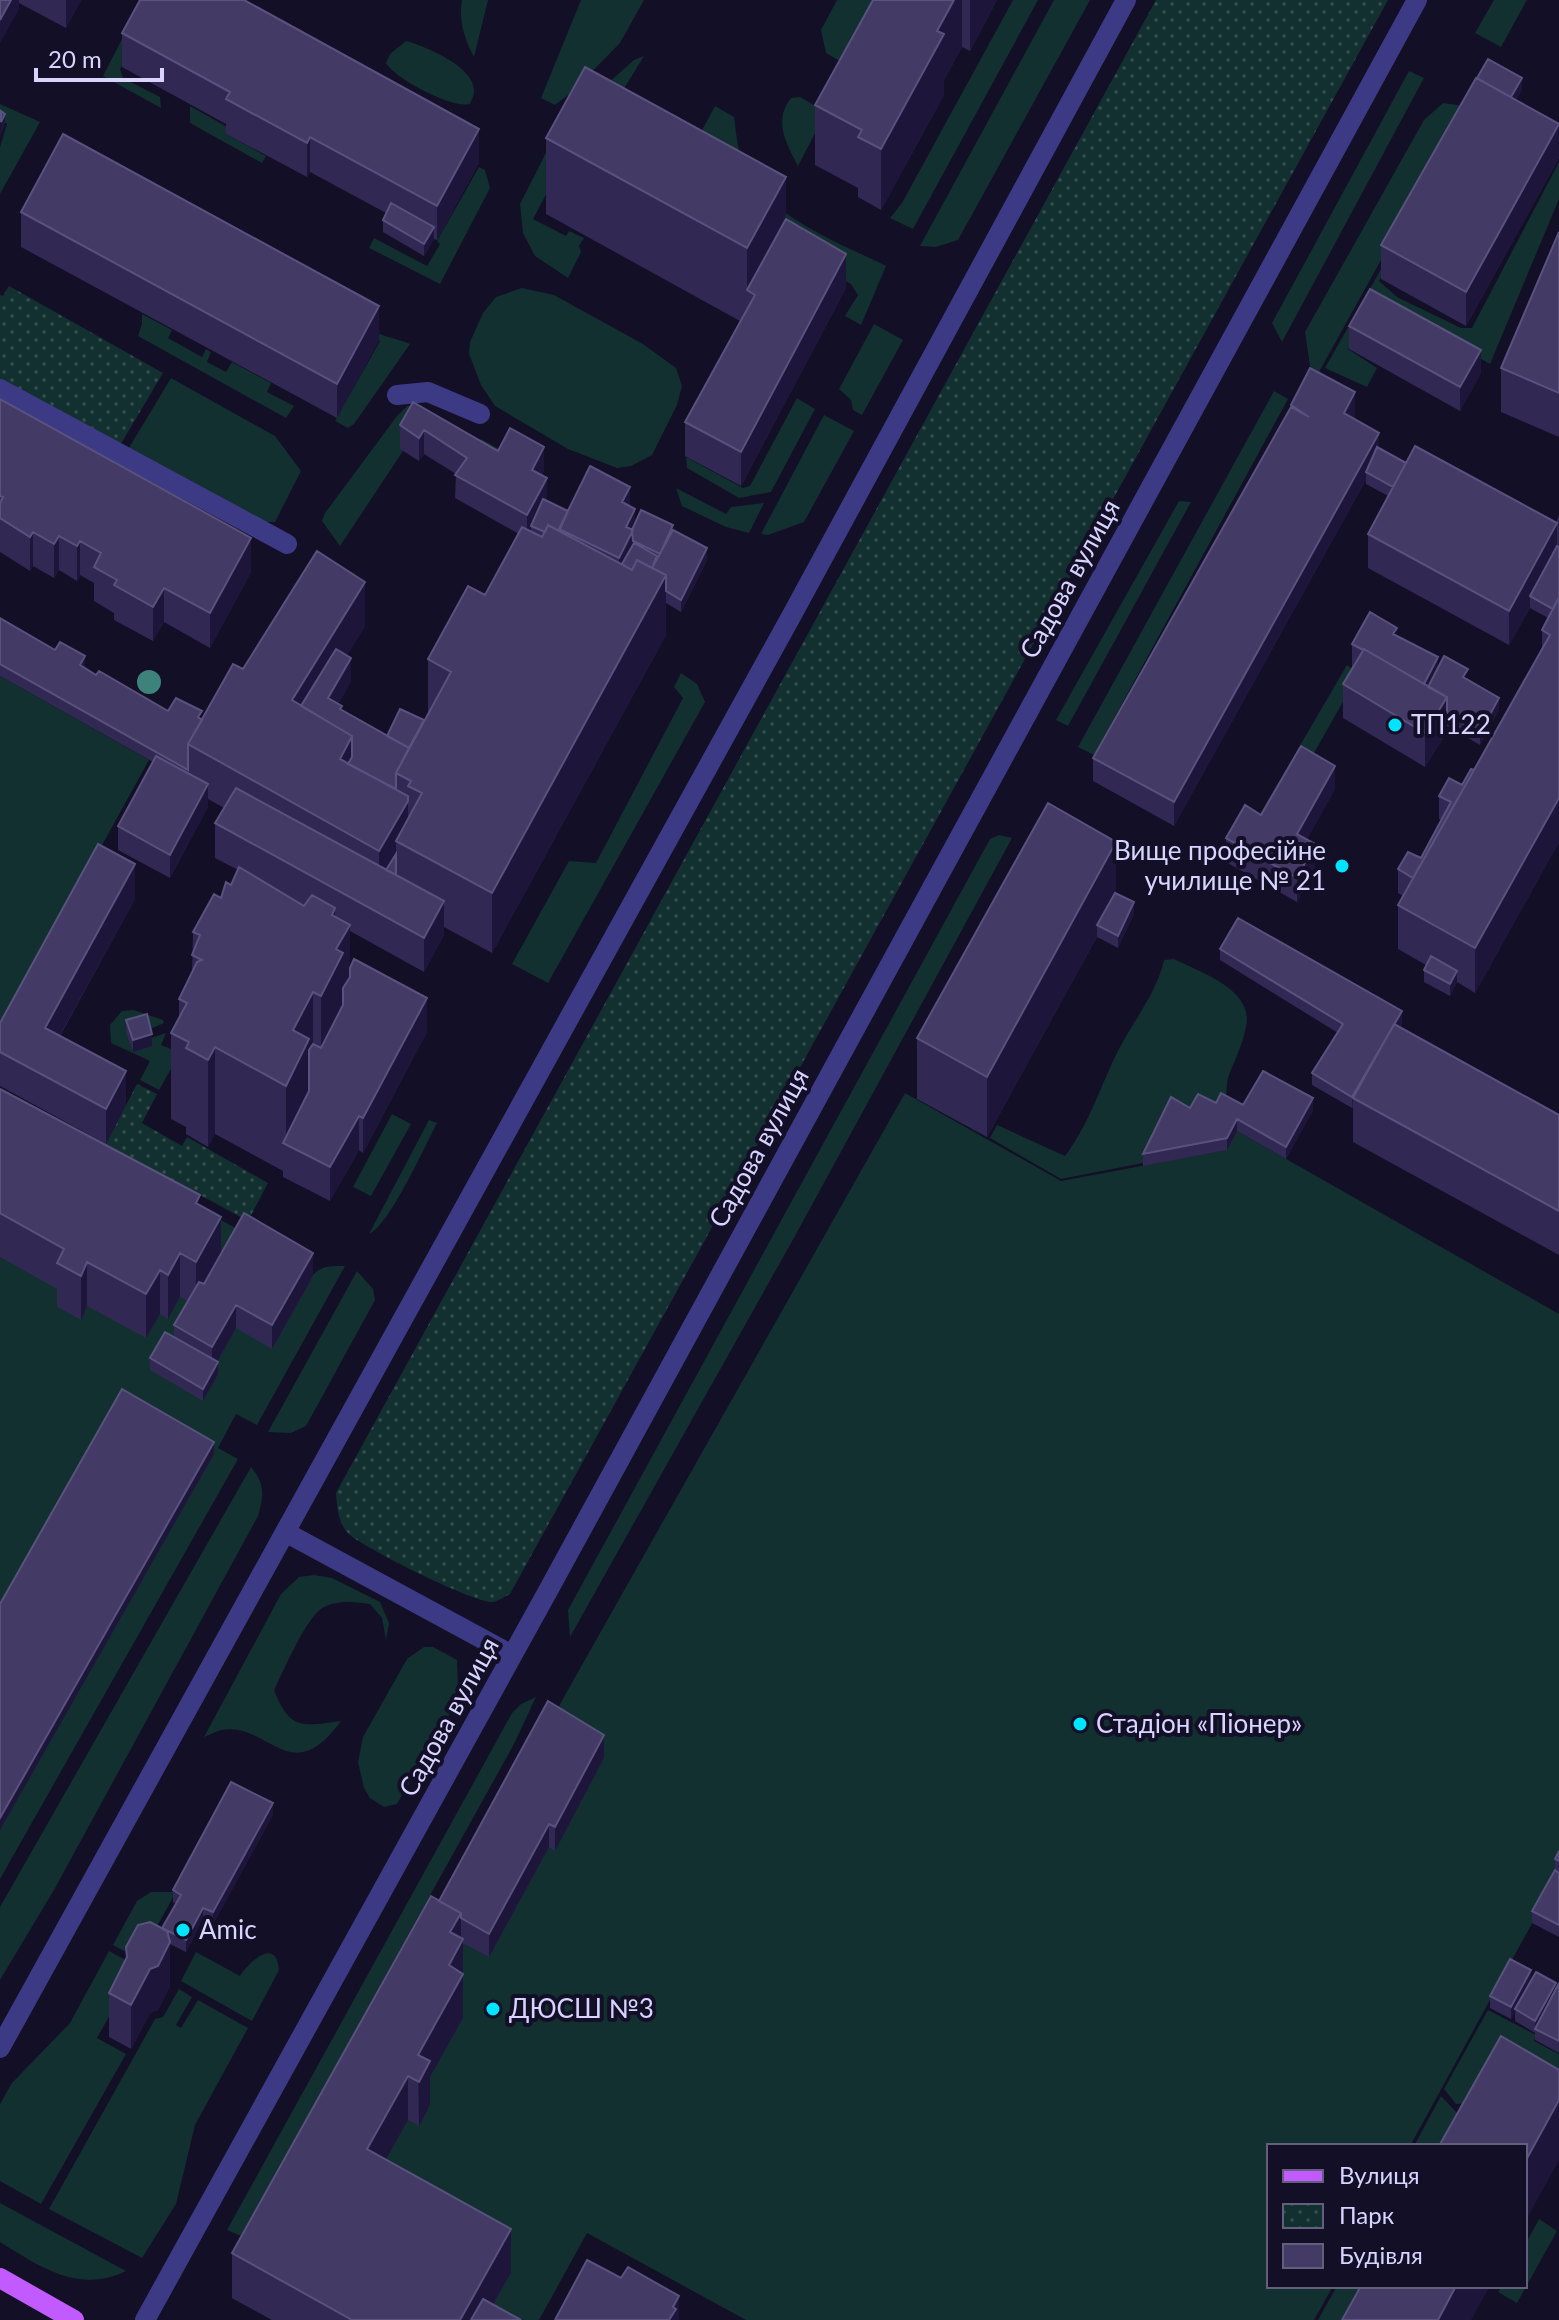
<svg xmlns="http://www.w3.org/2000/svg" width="1559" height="2320" font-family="Lato,sans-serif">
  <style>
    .green { fill: #12302f }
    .park { fill: url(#park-dots) }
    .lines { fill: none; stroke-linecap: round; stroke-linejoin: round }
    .minor { stroke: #3d3a85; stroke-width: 20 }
    .major { stroke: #c25bff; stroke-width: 20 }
    .tree { fill: #3d827b }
    .wall { fill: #312854 }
    .shaded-wall { fill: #1d163a }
    .building { fill: #433a66; stroke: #5a527e; stroke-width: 2 }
    .poi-dot { fill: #00e5ff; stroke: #130f26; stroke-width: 3 }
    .labels { text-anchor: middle; stroke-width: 8; stroke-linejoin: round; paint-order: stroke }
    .street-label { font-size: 26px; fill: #d9d4ff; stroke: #130f26 }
    .poi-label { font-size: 26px; fill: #d9d4ff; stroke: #130f26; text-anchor: start }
  </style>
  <defs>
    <pattern id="park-dots" width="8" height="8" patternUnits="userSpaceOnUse" patternTransform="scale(2)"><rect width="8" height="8" fill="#12302f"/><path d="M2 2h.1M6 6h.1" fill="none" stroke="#344d4e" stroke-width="1.8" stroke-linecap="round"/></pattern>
  </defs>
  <rect width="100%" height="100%" fill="#130f26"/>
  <path class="green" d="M142 0H157L120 69 123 78 160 97 161 108 103 76Z
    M462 0H488L474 57C465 41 458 19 462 0Z
    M581 0H644L620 43 572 92 555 105 541 98Z
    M837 0H884L848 66 826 53 821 30Z
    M1013 0H1038L913 229 890 218 902 203Z
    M1054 0H1090L958 240 936 247 920 246Z
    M1494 0H1527L1501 47 1475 33Z
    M406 41C425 46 476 67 474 92 474 96 471 100 470 104 453 109 395 79 386 63L390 54Z
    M644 56 620 95 699 136 715 106 734 117C736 131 737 146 742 160 762 215 838 242 886 266L861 325 845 316 858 295 851 284 766 237 559 170 533 219 566 236 569 231 584 238 579 246 581 252 568 278 535 256 523 233 520 204 559 127 634 60Z
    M1409 71 1424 78 1282 342 1272 323Z
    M800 97 826 112 798 166C786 143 773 121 791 98Z
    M1443 103 1458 105 1464 110 1319 372 1310 366 1305 332 1424 120Z
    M0 104 40 122 0 194V147L7 124 0 120Z
    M190 106 229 128 226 134 266 156 262 163 190 123Z
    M1471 110 1475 113 1379 281 1397 297 1461 328H1472L1559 162V199L1490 364 1426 327 1370 310 1348 349 1377 368 1367 387 1325 368Z
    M479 167 485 170 490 188 440 284 369 248 374 238 427 266 440 244 437 241Z
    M522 288 554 295 643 344 676 368 682 386 677 405 652 455 631 466 617 468 568 449 495 406 481 385 469 354 470 342 483 313 496 297Z
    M142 314 172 330 168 338 202 357 206 349 211 352 207 362 226 372 232 362 271 383 267 392 294 406 286 418 138 336 142 324Z
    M335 316C354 317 362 324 378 333 388 338 399 339 410 344L354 424 348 428 335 421 380 341Z
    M874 324 903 340 862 415 853 410 851 400 839 389Z
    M171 378 275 436 301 471 275 522H263L127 451Z
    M1274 391 1288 399 1094 755 1078 747Z
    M797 398 815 409 771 492 739 498 687 468 686 457 743 488 750 486Z
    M420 405 449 422 442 438 473 454 481 439 508 454 498 474 452 449 414 425 400 448 403 451 340 546 322 521 325 513 397 416 407 406Z
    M824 415 854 431 804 522 768 535 761 534Z
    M676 488 726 514 731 507 764 503 749 533 726 527 682 506Z
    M1179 501 1191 502 1068 726 1056 720Z
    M1347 665 1359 673 1304 771 1268 825 1257 819Z
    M681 673 697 684 705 702 548 983 512 964 569 861 596 863 683 698 674 687Z
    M0 676 149 760 0 1030Z
    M999 835 1012 838 795 1236 570 1637 568 1610 990 839Z
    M1174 959C1200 972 1255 990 1246 1027 1243 1044 1235 1059 1229 1075 1225 1086 1229 1092 1223 1105L1191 1119 1170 1109 1143 1163 1061 1179 990 1138 997 1125 1065 1156C1090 1123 1100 1086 1119 1049 1134 1020 1157 992 1164 960Z
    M134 1010 163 1020 164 1023 148 1030 151 1038 166 1033 161 1045 173 1050 176 1060 159 1090 140 1080 150 1061 111 1043 110 1025 122 1011Z
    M905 1093 1061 1181 1226 1150 1237 1131 1559 1314V1874L1410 2146H1269V2286H1333L1314 2320H746L587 2233 539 2320H272L232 2298 569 1688Z
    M0 1096 246 1234 312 1276C321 1265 332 1266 345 1266L257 1425 236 1414 218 1448 238 1459 0 1879Z
    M392 1114 411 1124 371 1196 353 1187Z
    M429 1120 437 1123C425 1146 389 1226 369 1234Z
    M357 1271 373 1289 375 1300 306 1426 291 1433 268 1432Z
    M251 1467C265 1484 264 1495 258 1516L54 1890 0 1980V1907Z
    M314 1575 332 1578 380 1602 389 1623 386 1640 382 1618 370 1604C356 1602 340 1600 326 1606 307 1613 284 1671 274 1690 290 1731 303 1726 341 1721 290 1791 270 1722 222 1730 216 1731 209 1735 204 1737L281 1594 299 1577Z
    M424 1647H433L457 1660 458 1687 449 1715 397 1804 384 1807 370 1798 364 1788 358 1762 363 1737 407 1659Z
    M536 1697 514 1744 241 2236 227 2230 512 1713 521 1704Z
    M151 1892H176L139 1959 113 1945 137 1901Z
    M109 1951 133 1964 120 1997 97 2038 126 2054 41 2204 0 2181V2104L12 2083 70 2023Z
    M196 1952 240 1976C249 1962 276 1936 279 1970L252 2021 181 1981Z
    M179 1989 192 1997 176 2025 181 2028 198 2000 248 2028 195 2125 176 2204 142 2258 49 2209 155 2019 163 2017Z
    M1488 2010 1536 2035 1534 2041 1559 2054V2127L1492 2101 1456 2104 1444 2089Z
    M1441 2096 1458 2114 1457 2146H1414Z
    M0 2203 126 2271C79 2294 40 2267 0 2242Z
    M1539 2219 1557 2231 1517 2303 1498 2292 1502 2286H1525V2245Z
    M1337 2286H1388L1369 2320H1318Z"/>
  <path class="park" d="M1156 0H1388L510 1594C505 1596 499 1601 493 1602 476 1604 361 1547 348 1533 338 1523 337 1506 336 1493Z
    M9 286 163 373 119 447 0 382V295L3 296Z
    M137 1084 157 1094 142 1123 182 1146 187 1137 268 1183 248 1221 106 1144Z"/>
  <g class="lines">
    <path class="minor" d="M0 389 287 544
      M397 395 428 392 480 414
      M285 1532 512 1655
      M0 2048 793 613 1126 0
      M145 2320 549 1589 1417 0"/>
    <path class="major" d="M0 2278 74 2320"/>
  </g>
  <circle class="tree" cx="149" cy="682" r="12"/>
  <path class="wall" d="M0 0H81L66 28 19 3V9Z
    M873 0H997L970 51 962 47 944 80V95L881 210 858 197V188L815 165V105Z
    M122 33 479 163 437 240 434 239 424 256 383 232V220L386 213 310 172 307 177 226 134V124L122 67Z
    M1522 90 1516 100 1559 158 1466 326 1381 279V245Z
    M546 138 786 219 846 288 741 486 685 456V422L740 321 546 214Z
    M21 212 379 340 337 418 21 247Z
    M1559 232V437L1501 412V368Z
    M1349 326 1481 373 1460 411 1349 349Z
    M0 399 251 572 210 648 164 622 153 641 114 620V613L94 601V583L80 575 77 581 59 570 54 578 33 566 30 571 0 552Z
    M413 402 498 451 544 470 542 475 547 501 568 511 630 506 635 524 673 531 707 560 681 612 666 603V635L492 953 444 927V935L424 972 350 931V968L427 1032 363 1153 359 1150 330 1201 283 1177V1171L215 1134 208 1147 186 1134V1127L171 1119V1033L179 1018V999L192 973 193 932 231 885 238 870 215 858V823L224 808 208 799V807L170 878 118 850V826L153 762 0 676V618L96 675 168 711 202 719 243 669 365 626 347 655 351 681 338 704 342 710 387 736 424 721 428 713V659L485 595 519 534 455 498 456 474 424 454 419 461 400 449V425Z
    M1291 405 1355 416 1354 419 1379 448 1406 463 1556 523 1559 515V842L1475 993 1457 982 1450 996 1424 982V970L1426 965 1398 949V905L1403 896 1398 893V869L1421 858 1441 820 1439 819V796L1462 785 1474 770 1542 650V630L1548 618 1530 608 1509 645 1368 568V534L1388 496 1366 484V480L1174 826 1093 781V758L1291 409Z
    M1397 636 1438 668 1468 679 1499 710 1480 745 1447 726V732L1425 767 1343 718V684L1352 668V644Z
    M1335 789 1307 839 1315 867 1297 902 1226 862V838L1261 815Z
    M1116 893 1134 914 1118 948 1097 937 987 1137 917 1099V1038Z
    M135 899 60 1036 126 1105 106 1144 0 1086V1023Z
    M1220 949 1402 1023 1400 1028 1559 1115V1255L1353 1142V1107L1352 1108 1312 1085V1073L1338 1033 1220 960Z
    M126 1020 152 1046 133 1052 126 1032Z
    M0 1089 200 1205 221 1254 313 1276 272 1349 236 1328 217 1362 218 1374 203 1401 150 1370V1358L174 1337V1325L188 1301 180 1297 168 1319 160 1314 146 1338 87 1306 81 1320 57 1307V1289L0 1257Z
    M1216 1103 1243 1105 1313 1110 1286 1159 1237 1131 1227 1150 1143 1166V1154L1190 1108Z
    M604 1758 555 1851 549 1847 489 1957 463 1943V2018L430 2077V2105L419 2126 408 2120 386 2159 511 2273 493 2305 521 2320H272L232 2298V2253L439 1901Z
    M273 1815 213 1924 203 1920 186 1952 170 1944V1986L158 2010 150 2013 131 2049 109 2037V1993L126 1960V1947L162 1928 176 1904 173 1902V1890Z
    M1559 1851V1937L1532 1923V1911L1555 1870V1859Z
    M1531 1981 1556 1987 1559 1983V2053L1535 2040V2033L1515 2021V2011L1511 2019 1490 2008V1996Z"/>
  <path class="shaded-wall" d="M11 0H19V9L0 43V20Z
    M66 0H81L66 28Z
    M954 0H962V47L944 80V95L881 210V149L937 31Z
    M970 0H997L970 51Z
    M1522 78V90L1501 126V114Z
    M1 104V122L5 114V126L1 134 0 140Z
    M1559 124V158L1466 326V292Z
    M479 129V163L437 240V206Z
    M310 137V172L307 177V143Z
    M786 177V254L755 295 747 290V248Z
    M434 227V239L424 256V244Z
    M846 254V288L741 486V452Z
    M379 306V340L337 418V384Z
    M1481 350V373L1460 411V387Z
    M1355 392V416L1344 437V413Z
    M424 430V454L419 461V438Z
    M1379 433V456L1366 472V480L1174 826V802Z
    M544 447V470L532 494V470Z
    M547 478V501L531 526V530L527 538V515Z
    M630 487V510L622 502Z
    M635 509 633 554 619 582V558L626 527Z
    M1557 523V558L1530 596V608L1509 645V611Z
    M33 532V566L30 571V537Z
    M59 536V570L54 578V544Z
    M251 538V572L210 648V613Z
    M80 541V575L77 581V546Z
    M707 548V560L681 612V600Z
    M666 575V635L492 953V893Z
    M365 582V626L302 727 292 700Z
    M164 588V622L153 641V607Z
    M85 656V668L80 665Z
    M1438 657V681L1423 701V685Z
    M351 658V681L328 721V698Z
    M1447 697V732L1425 767V733Z
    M1499 698V710L1480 745V733Z
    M352 736V780L340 759Z
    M1335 766V789L1297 857V834Z
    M208 784V807L170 878V855Z
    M1559 798V842L1475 993V948Z
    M408 801V845L396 841V866L379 895V851Z
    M1116 842V903L1097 925V937L987 1137V1077Z
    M1315 844V867L1297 902V878Z
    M135 864V899L45 1062V1028Z
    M444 901V935L424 972V938Z
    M1134 902V914L1118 948V936Z
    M335 908V968L336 949 350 925V1011L321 1082V996L332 915Z
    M1457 971V983L1450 996V984Z
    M313 992V1078L309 1126 286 1144V1086L293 1030Z
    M427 998V1032L363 1153V1118Z
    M1402 1011V1023L1357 1100 1353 1098 1352 1108V1097Z
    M152 1034V1046L133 1052V1040Z
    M215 1047V1134L208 1147V1060Z
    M126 1071V1105L106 1144V1109Z
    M1313 1098V1110L1286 1159V1147Z
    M359 1116V1150L330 1201V1167Z
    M1237 1119V1131L1227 1150V1138Z
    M221 1217V1262L196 1306V1262Z
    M180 1253V1297L168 1319V1275Z
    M313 1253V1276L272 1349V1325Z
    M87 1262V1306L81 1320V1276Z
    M160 1270V1314L146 1338V1294Z
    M236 1305V1328L212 1371V1347Z
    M218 1362V1374L203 1401V1389Z
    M214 1442V1454L0 1830V1818Z
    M604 1735V1758L555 1851V1827Z
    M273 1803V1815L213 1924V1912Z
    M549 1824V1847L489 1957V1934Z
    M203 1908V1920L186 1952V1940Z
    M461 1913V1943L463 1939V2018L430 2077V2105L419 2126 418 2055 449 1965 450 1932Z
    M170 1942V1986L158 2010 150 2013 131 2049V2005L150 1969Z
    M1531 1970V1982L1511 2019V2007Z
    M1556 1983V1995L1535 2029V2021Z
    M408 2076V2120L367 2193V2149Z
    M1559 2100V2160L1525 2222V2162Z
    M511 2229V2273L484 2320H460Z
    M1456 2286H1490L1471 2320H1438Z
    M679 2296V2320H669L673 2307Z"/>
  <path class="building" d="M0 0H11L0 20Z
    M140 0H244L479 129 437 206 310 137 307 143 226 99 230 92 122 33Z
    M873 0H954L937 31 944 34 881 149 858 137 862 130 815 105Z
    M1488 59 1522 78 1511 97 1477 78Z
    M585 67 786 177 747 248 546 138Z
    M1476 78 1559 124 1466 292 1381 245Z
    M1 111 5 114 1 122Z
    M63 134 379 306 337 384 21 212Z
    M391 203 434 227 424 244 383 220Z
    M786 219 846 254 741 452 685 422 755 295 747 290Z
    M1559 232V393L1501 368Z
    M1370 289 1481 350 1460 387 1349 326Z
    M1310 368 1355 392 1344 413 1379 433 1174 802 1093 758 1291 407 1309 417 1291 405Z
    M0 399 251 538 210 613 164 588 153 607 114 585 117 580 94 567 101 553 80 541 77 546 59 536 54 544 33 532 30 537 0 518V503L3 497 0 496Z
    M413 402 498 451 510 428 544 447 532 470 547 478 527 515 455 475 467 458 424 430 419 438 400 425Z
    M1415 446 1557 523 1509 611 1368 534Z
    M1377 447 1406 463 1393 487 1366 472Z
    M590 466 630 487 622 502 635 509 626 527 633 530 619 558 559 529Z
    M543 499 568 511 559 531 548 525 545 532 531 526Z
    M641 510 673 525 660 554 633 541 632 530Z
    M548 525 632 570 637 560 666 575 492 893 396 841 422 793 408 786 411 781 396 773 451 672 428 659 468 586 485 595 522 527 542 537Z
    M673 530 707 548 681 600 666 591V575L652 568Z
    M634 543 657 556 652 568 637 560 632 570 622 564Z
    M1557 546 1559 547V597L1553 609 1530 596Z
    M317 551 365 582 292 700 352 736 340 759 408 796V801L379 851 188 744 233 664 243 669Z
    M1559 597V798L1475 948 1398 905 1550 635 1542 630Z
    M1370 612 1397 628 1393 634 1438 657 1424 684 1364 649 1363 650 1352 644Z
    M0 618 55 650 60 642 85 656 80 665 96 675 99 671 168 711 176 698 202 711 198 717 202 720 188 744V770L0 664Z
    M336 649 351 658 328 698 342 706 340 709 409 748 396 773V789L348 764 352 757V736L301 706Z
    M1364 649 1447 697 1425 733 1343 684Z
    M1444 656 1468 669 1463 677 1499 698 1480 733 1447 714V697L1428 687Z
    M400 709 424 720 409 748 387 736Z
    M1301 746 1335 766 1297 834 1315 844 1297 878 1226 838 1245 805 1261 815Z
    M156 756 208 784 170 855 118 826Z
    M1471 769 1474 770 1413 878 1398 869 1408 852 1421 858 1451 802 1439 796 1449 778 1462 785Z
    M236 788 444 901 424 938 215 823Z
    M1048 803 1116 842 987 1077 917 1038Z
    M98 844 135 864 45 1028 126 1071 106 1109 0 1052V1023Z
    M396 854V875L386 870Z
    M239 867 304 906 312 895 335 908 332 915 350 925 336 949 343 953 321 996 313 992 293 1030 309 1039 286 1086 215 1047 208 1060 186 1048 189 1042 171 1033 187 1003 179 999 197 962 202 960 192 955 200 935 193 932 214 894 221 898 226 882 231 885Z
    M1115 893 1134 902 1118 936 1097 925Z
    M1238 918 1402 1011 1352 1097 1312 1073 1343 1024 1220 949Z
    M1431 956 1457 971 1450 984 1424 970Z
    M354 959 427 998 363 1118 359 1116 330 1167 283 1143 309 1091V1050L313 1044 321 1048 343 1005V988L350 977V968Z
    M147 1014 152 1034 133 1040 126 1020Z
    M1394 1024 1559 1115V1211L1353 1098Z
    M1263 1071 1313 1098 1286 1147 1237 1119 1227 1138 1143 1154 1171 1097 1190 1108 1198 1094 1216 1103 1221 1093 1243 1105Z
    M0 1089 200 1195 196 1203 221 1217 196 1262 180 1253 168 1275 160 1270 146 1294 87 1262 81 1276 57 1263 64 1249 0 1213Z
    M244 1213 313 1253 272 1325 236 1305 212 1347 174 1325 199 1282 204 1284Z
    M165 1332 218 1362 203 1389 150 1358Z
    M122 1389 214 1442 0 1818V1604Z
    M548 1701 604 1735 555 1827 549 1824 489 1934 461 1918V1913L439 1901Z
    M231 1782 273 1803 213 1912 203 1908 186 1940 162 1928 181 1895 173 1890Z
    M1559 1851V1861L1555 1859Z
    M1555 1870 1559 1873V1925L1532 1911Z
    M431 1896 461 1913 450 1932 463 1939 449 1965 463 1974 418 2055 430 2061 419 2082 408 2076 367 2149 511 2229 460 2320H352L232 2253Z
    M150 1922 167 1931 170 1942 158 1966 150 1969 131 2005 109 1993 127 1957 126 1947 138 1925Z
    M1510 1959 1531 1970 1511 2007 1490 1996Z
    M1536 1972 1556 1983 1535 2021 1515 2009Z
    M1559 1983V2041L1535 2029Z
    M1501 2036 1559 2070V2100L1525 2162V2146H1439Z
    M587 2260 621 2278 628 2267 679 2296 673 2307 676 2309 669 2320H555Z
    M1361 2286H1456L1438 2320H1342Z
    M483 2299 521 2320H471Z"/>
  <g class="poi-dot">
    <circle cx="1395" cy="725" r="8"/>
    <circle cx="1342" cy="866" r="8"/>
    <circle cx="1080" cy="1724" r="8"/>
    <circle cx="183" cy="1930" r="8"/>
    <circle cx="493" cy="2009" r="8"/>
  </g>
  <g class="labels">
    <g class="street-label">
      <text transform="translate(1070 579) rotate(-61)" y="9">Садова вулиця</text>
      <text transform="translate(759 1148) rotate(-61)" y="9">Садова вулиця</text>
      <text transform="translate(449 1717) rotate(-61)" y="9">Садова вулиця</text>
    </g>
    <g class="poi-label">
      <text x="1411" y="734">ТП122</text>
      <text x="1326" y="860" text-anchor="end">Вище професійне<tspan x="1326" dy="30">училище № 21</tspan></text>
      <text x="1096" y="1733">Стадіон «Піонер»</text>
      <text x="199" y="1939">Amic</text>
      <text x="509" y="2018">ДЮСШ №3</text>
    </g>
  </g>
  <rect x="1267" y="2144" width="260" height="144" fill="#130f26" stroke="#625e7d" stroke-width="2"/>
  <rect x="1283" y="2170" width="40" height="12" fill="#c25bff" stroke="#625e7d" stroke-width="2"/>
  <text x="1339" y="2184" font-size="24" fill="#d9d4ff">Вулиця</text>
  <rect x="1283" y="2204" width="40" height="24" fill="url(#park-dots)" stroke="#625e7d" stroke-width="2"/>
  <text x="1339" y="2224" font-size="24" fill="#d9d4ff">Парк</text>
  <rect x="1283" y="2244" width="40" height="24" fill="#433a66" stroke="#625e7d" stroke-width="2"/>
  <text x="1339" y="2264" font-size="24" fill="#d9d4ff">Будівля</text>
  <path d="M36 68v12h126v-12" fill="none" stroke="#d9d4ff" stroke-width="4"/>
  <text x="48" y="68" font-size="24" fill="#d9d4ff" stroke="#130f26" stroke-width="6" paint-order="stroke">20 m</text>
</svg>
